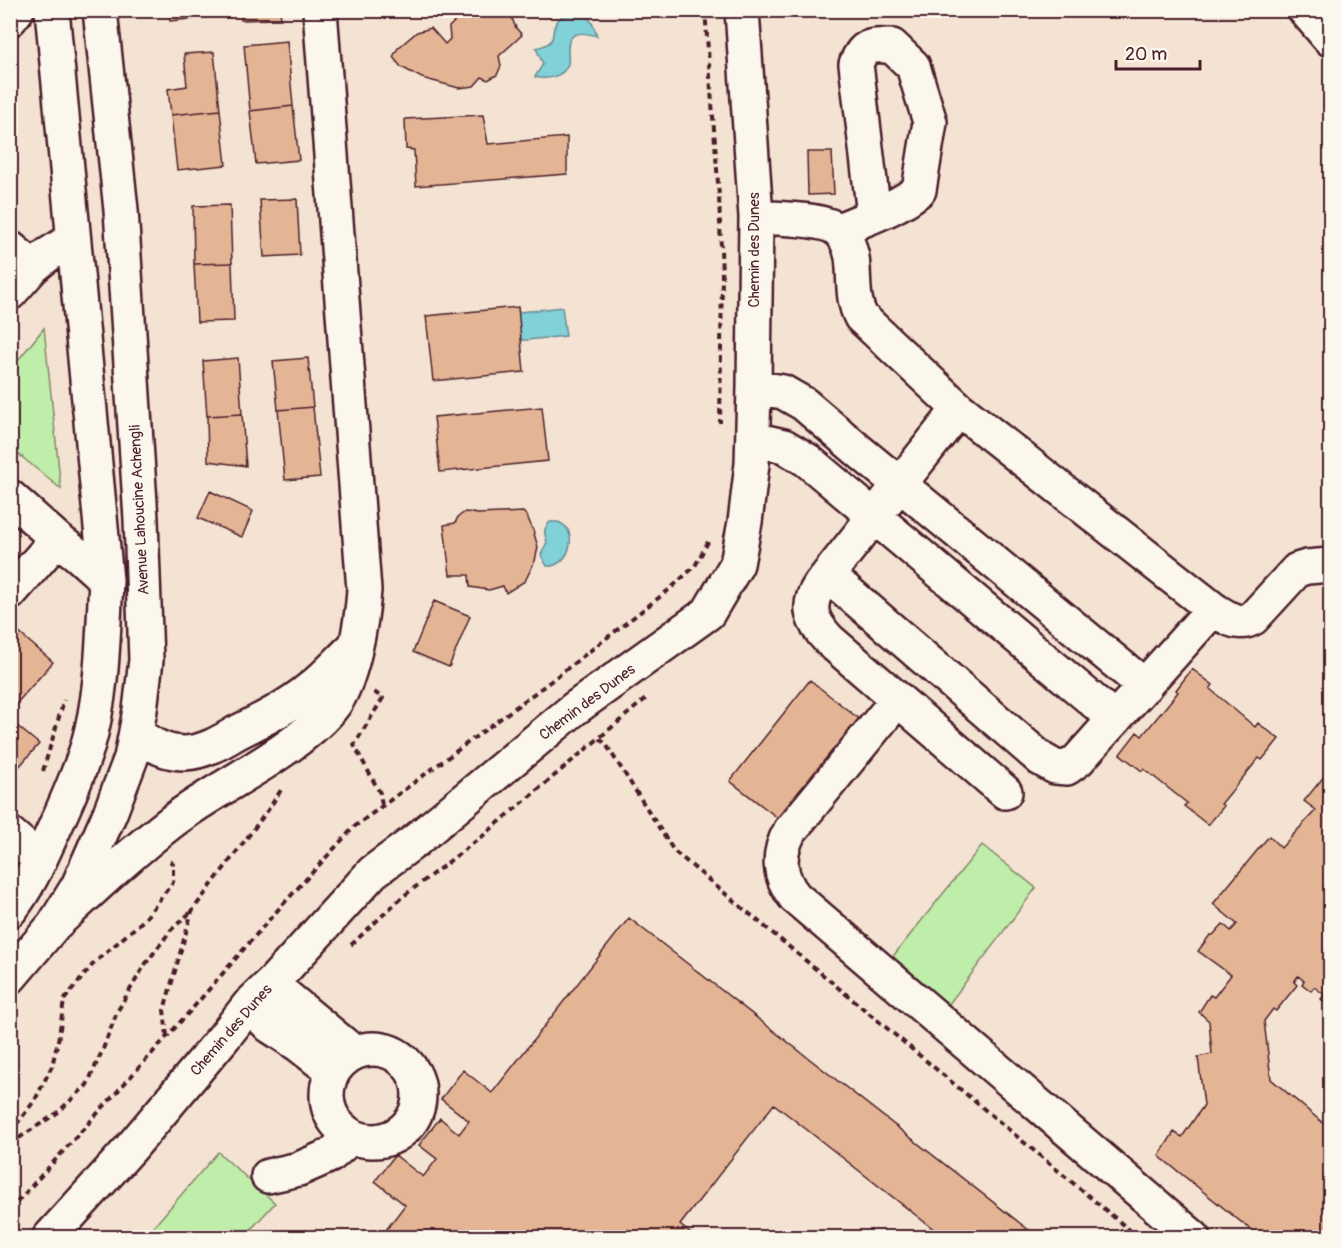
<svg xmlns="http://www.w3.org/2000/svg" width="1341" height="1248" font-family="Pangolin,sans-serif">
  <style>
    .green { fill: #bfedaa; stroke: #84866a; stroke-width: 1.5 }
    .water { fill: #80d1d8; stroke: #6a8a93; stroke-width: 1.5 }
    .building { fill: #e4b594; stroke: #4a1f2b; stroke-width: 1.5 }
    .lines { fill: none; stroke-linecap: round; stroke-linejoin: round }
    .minor-casing { stroke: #4a1f2b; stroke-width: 38 }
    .path { stroke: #4a1f2b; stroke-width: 4; stroke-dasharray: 6 4.5; stroke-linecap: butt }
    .minor { stroke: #fbf7ec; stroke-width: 33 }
    .labels { text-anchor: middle; stroke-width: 4.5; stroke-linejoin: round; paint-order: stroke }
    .street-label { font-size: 15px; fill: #4a1f2b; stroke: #fbf7ec }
  </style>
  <rect width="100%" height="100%" fill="#f4e3d2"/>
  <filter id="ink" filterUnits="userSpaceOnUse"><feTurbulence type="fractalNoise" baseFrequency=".0167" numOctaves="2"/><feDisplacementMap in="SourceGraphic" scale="12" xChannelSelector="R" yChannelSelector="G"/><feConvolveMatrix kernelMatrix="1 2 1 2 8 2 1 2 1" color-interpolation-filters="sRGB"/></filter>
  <g filter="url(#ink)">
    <path class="green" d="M44 328 61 489 11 448V369Z
      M982 845 1036 888 943 1012 886 965Z
      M218 1152 275 1203 244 1237 144 1238Z"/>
    <path class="water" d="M572 12C589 13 592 20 597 36 583 32 568 30 568 49 568 53 569 60 568 64 563 78 546 80 535 77L543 64 536 48C563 42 546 32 559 19 562 15 567 14 572 12Z
      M562 307 566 336 517 341 512 313Z
      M550 522H558C561 523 564 525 566 527 577 541 566 567 547 566L541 555 547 542C544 533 543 529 550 522Z"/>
    <path class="building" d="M170 10H210L211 17 170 21Z
      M241 10H280L281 19 241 20Z
      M511 16 516 28 522 35 499 56 501 66 497 75 488 80 482 77 474 86 459 88 422 78 401 67 393 57 398 48 417 32 431 28 445 44 450 39 449 27 458 18Z
      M287 41 293 106 250 111 244 45Z
      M214 52 220 110 171 115 168 89 187 86 184 54Z
      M293 106 299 160 256 164 250 111Z
      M220 110 226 165 177 170 171 115Z
      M483 115 488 144 567 137V174L416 186 414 150 406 149 405 119Z
      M807 152H832L834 194 808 195Z
      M297 199 300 255 264 257 260 200Z
      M230 205 232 263 194 264 193 206Z
      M232 263 234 321 197 322 194 264Z
      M518 307 524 372 433 381 426 316Z
      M238 358 242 414 207 416 203 361Z
      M308 358 313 407 278 410 273 361Z
      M313 407 320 477 285 480 278 410Z
      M542 407 548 461 440 472 434 417Z
      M242 414 246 466 208 461 207 416Z
      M210 491 253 511 242 537 198 518Z
      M465 512 478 514 523 512 527 516 533 530 538 547 535 561 525 581 506 593 503 586 489 590 470 587 469 575H450L444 525 455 523 458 517Z
      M434 601 470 616 449 667 413 652Z
      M17 631 53 662 16 704 10 699V638Z
      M1192 669 1213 685 1210 689 1255 727 1258 723 1279 739 1262 760 1259 758 1221 804 1224 806 1208 825 1184 806 1187 803 1144 769 1142 771 1120 754 1137 732 1142 736 1178 692 1176 690Z
      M810 680 859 719 779 819 730 781Z
      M10 720 39 744 10 777Z
      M1330 769V1007L1321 999 1325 995 1314 987 1311 991 1302 984 1304 981 1298 976 1294 982 1297 985 1276 1011 1273 1009 1264 1021 1271 1079 1330 1129V1238H1261L1159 1156 1174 1132 1182 1137 1204 1105 1198 1057 1212 1054 1209 1021 1199 1012 1210 995 1214 997 1231 975 1198 951 1210 935H1213L1223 924 1231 931 1237 924 1213 904 1269 836 1281 848 1316 810 1304 801Z
      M629 918 1039 1238H945L774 1104 680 1225 696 1238H380L405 1205 375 1181 395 1155 423 1177 437 1159 419 1145 440 1118 459 1134 469 1121 441 1099 463 1070 492 1093Z"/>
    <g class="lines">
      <g class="minor-casing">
        <path id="minor" d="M1305 10 1330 39
          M10 19 17 10
          M756 217C774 218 825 219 838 230 848 238 853 255 853 268 854 285 853 302 861 317L959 409 1213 609C1226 617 1238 627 1253 618L1297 570 1307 567 1330 565
          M839 230C866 218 896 209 919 190L930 122 913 66 892 46C872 46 864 43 856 64L874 215
          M10 248 33 267
          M10 293 33 267 49 254 73 239
          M754 387 783 392 804 404 859 451 1145 686
          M959 409 820 585C805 607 812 622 829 640L1005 792
          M753 439 784 446 807 460 1115 719
          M10 497 57 539 78 555 106 580
          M828 575 1041 759 1055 767 1067 768 1078 760 1213 609
          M10 593 57 539
          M898 699 790 831C777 854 778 876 795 897L1194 1238
          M136 732C150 745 166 753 185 753 204 752 221 742 236 733 262 720 288 707 311 688 326 676 340 660 354 647
          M10 834 40 860
          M10 910C27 889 39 862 50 838 64 808 77 779 87 748 103 695 103 635 106 580L52 10
          M54 925C93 889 132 852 174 820 215 789 263 768 303 735 313 727 324 718 332 707 352 683 362 621 364 590L320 10
          M10 977 54 925 78 886 110 813 131 758 140 710 146 660 141 519 121 210 100 10
          M271 984 353 1052
          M249 1005 270 1026 299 1045 332 1071
          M327 1095a46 46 0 1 1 92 0a46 46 0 1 1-92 0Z
          M268 1176 299 1169 331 1155 351 1137
          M49 1238 130 1149 224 1037 249 1005 271 984 373 872 415 841 574 709 708 613 737 564 745 522 752 464 754 387 756 217 742 10"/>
      </g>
      <path class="path" d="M705 10 719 196 722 276 720 423
        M374 692 383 698 354 745 380 793 382 806
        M600 738 607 746 674 851 1139 1238
        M43 771 64 700
        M351 945 401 898 484 835 649 696
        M167 1036 164 1010 192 911 268 810 281 790
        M10 1133 35 1100 52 1066 59 1036 64 1000 94 963 145 919 173 882V864L170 861
        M10 1144 57 1113 87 1085 103 1049 117 1012 144 966 171 930 192 911
        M10 1210 192 1009 275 913 354 827 551 681 670 589 695 566 709 540"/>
      <use href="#minor" class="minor"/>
    </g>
  </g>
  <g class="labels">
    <g class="street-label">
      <text transform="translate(754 250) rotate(-90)" y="5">Chemin des Dunes</text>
      <text transform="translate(139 510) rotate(-93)" y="5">Avenue Lahoucine Achengli</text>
      <text transform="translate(587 702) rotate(-37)" y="5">Chemin des Dunes</text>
      <text transform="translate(231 1030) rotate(-49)" y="5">Chemin des Dunes</text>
    </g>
  </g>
  <rect width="1341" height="1248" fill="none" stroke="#fbf7ec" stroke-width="36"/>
  <rect x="18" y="18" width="1305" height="1212" fill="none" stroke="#4a1f2b" stroke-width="2" filter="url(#ink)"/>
  <path d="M1116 60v9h84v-9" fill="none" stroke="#4a1f2b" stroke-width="3"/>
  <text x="1125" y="60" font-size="18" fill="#4a1f2b" stroke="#fbf7ec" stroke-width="4.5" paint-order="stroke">20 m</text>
</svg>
